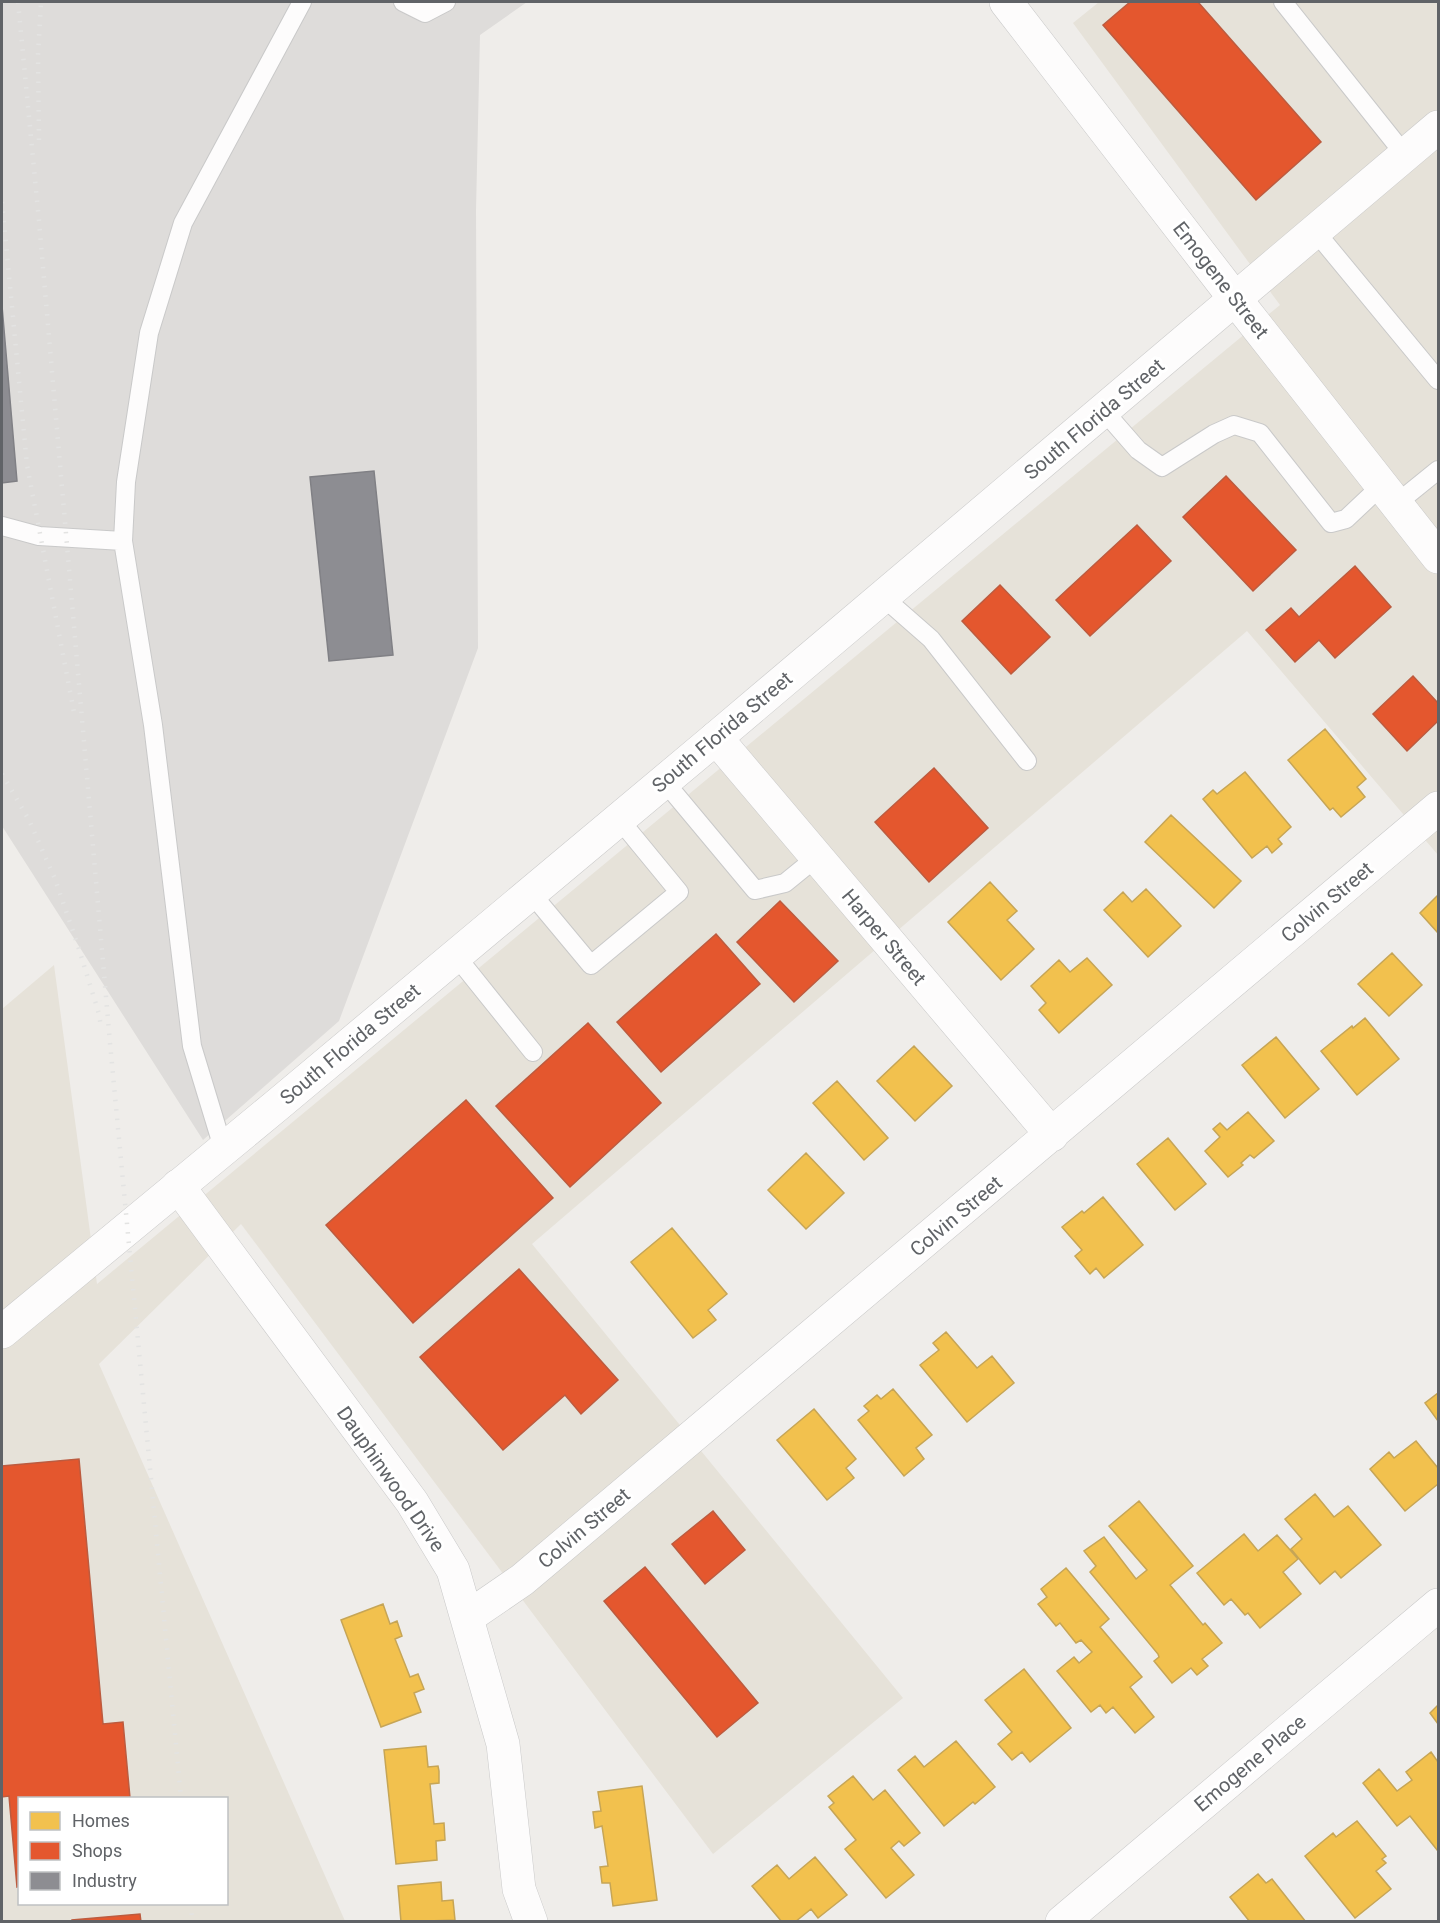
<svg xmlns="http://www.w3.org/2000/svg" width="1440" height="1923" font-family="Roboto,sans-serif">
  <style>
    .commercial { fill: #e6e2d9; fill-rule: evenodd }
    .industrial { fill: #dedcda }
    .homes { fill: #f2c14e; stroke: #c6a556; stroke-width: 1.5 }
    .shops { fill: #e4572e; stroke: #bc5b3f; stroke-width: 1.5 }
    .industry { fill: #8d8d92; stroke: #808085; stroke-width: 1.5 }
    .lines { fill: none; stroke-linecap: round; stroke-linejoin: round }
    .lane-casing { stroke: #c9c9c9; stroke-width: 20 }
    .street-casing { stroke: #c9c9c9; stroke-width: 34 }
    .secondary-casing { stroke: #c9c9c9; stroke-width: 34 }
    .lane { stroke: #fdfcfc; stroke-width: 18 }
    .street { stroke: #fdfcfc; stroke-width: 33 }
    .secondary { stroke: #fdfcfc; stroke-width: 33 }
    .rail { stroke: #e3e3e2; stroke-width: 4.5; stroke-dasharray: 1.5 8; stroke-linecap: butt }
    .labels { text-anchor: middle; stroke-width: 6; stroke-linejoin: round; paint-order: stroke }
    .street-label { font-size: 20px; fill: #606367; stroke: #fff }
  </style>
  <rect width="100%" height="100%" fill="#efedea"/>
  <path class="commercial" d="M1099 2H1438V855L1247 631 532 1244 903 1698 713 1854 241 1224 99 1364 345 1921H2V1009L54 965 97 1284 1280 305 1073 23ZM20 1798H226V1904H20Z"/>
  <path class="industrial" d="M2 2H527L480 35 476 210 478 648 339 1021 203 1140 2 826Z"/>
  <path class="homes" d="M1325 729 1366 779 1357 787 1365 797 1341 817 1333 808 1330 810 1288 760Z
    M1245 772 1291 827 1278 839 1282 844 1272 853 1267 846 1252 858 1203 799 1213 790 1217 794Z
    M1171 815 1241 881 1214 908 1145 842Z
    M990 882 1017 911 1007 920 1034 949 1001 980 948 922Z
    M1146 889 1181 926 1148 957 1104 910 1123 892 1132 902Z
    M1438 895V933L1420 913Z
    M1392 953 1422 985 1389 1016 1358 984Z
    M1087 958 1112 985 1059 1033 1039 1010 1046 1003 1031 986 1059 960 1070 972Z
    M1365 1018 1399 1059 1357 1095 1321 1051 1352 1026 1353 1028Z
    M1276 1037 1319 1089 1285 1118 1242 1065Z
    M914 1046 952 1086 915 1121 877 1081Z
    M837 1081 888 1138 864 1160 813 1103Z
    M1248 1112 1274 1141 1254 1158 1250 1155 1241 1163 1243 1165 1228 1177 1205 1151 1220 1137 1213 1129 1220 1123 1227 1130Z
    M1168 1138 1206 1184 1175 1210 1137 1164Z
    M806 1153 844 1193 806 1229 768 1190Z
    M1103 1197 1143 1245 1104 1278 1096 1268 1090 1274 1075 1256 1082 1250 1062 1227 1082 1211 1084 1213Z
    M672 1228 727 1294 708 1310 716 1320 693 1338 631 1262Z
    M946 1332 977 1368 992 1356 1014 1383 967 1422 920 1365 939 1350 933 1343Z
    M893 1389 932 1435 916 1448 924 1459 904 1476 858 1420 869 1411 864 1406 877 1395 881 1399Z
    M1438 1393V1421L1425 1403Z
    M814 1409 856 1459 846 1468 854 1478 827 1500 777 1440Z
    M1416 1441 1438 1468V1484L1405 1511 1370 1469 1389 1452 1394 1458Z
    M1315 1494 1334 1517 1348 1506 1381 1545 1341 1578 1335 1571 1320 1584 1291 1549 1302 1539 1285 1519Z
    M1139 1501 1193 1566 1170 1585 1203 1625 1205 1623 1222 1643 1202 1659 1208 1666 1197 1675 1191 1668 1172 1683 1154 1661 1159 1657 1158 1654 1090 1572 1096 1566 1084 1551 1104 1537 1136 1579 1147 1570 1109 1526Z
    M1244 1534 1258 1551 1277 1535 1298 1559 1283 1572 1301 1594 1260 1628 1248 1613 1245 1615 1231 1599 1224 1605 1197 1573Z
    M1066 1568 1109 1619 1100 1627 1142 1677 1130 1687 1154 1717 1135 1733 1113 1707 1106 1713 1100 1705 1091 1712 1057 1671 1074 1657 1079 1663 1092 1652 1081 1640 1076 1643 1060 1623 1056 1626 1038 1604 1047 1597 1041 1589Z
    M383 1604 390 1624 397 1621 402 1636 395 1639 410 1677 418 1674 424 1689 414 1693 421 1712 381 1727 341 1620Z
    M1024 1669 1071 1728 1030 1762 1022 1752 1012 1760 998 1744 1012 1732 985 1700Z
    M1438 1705V1724L1430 1713Z
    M956 1741 995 1787 975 1804 973 1802 944 1826 898 1770 915 1756 924 1767Z
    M426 1746 428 1767 438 1766 439 1771V1783L430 1784 434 1824 444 1823 445 1840 436 1841 437 1860 396 1864 384 1750Z
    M1431 1752 1438 1762V1851L1410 1816 1397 1826 1363 1783 1379 1769 1397 1791 1412 1780 1406 1772Z
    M853 1776 873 1800 885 1790 920 1833 904 1846 899 1841 891 1848 914 1875 886 1898 845 1849 856 1840 829 1807 834 1803 828 1796Z
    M642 1786 657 1900 613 1906 610 1883H602L600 1867 608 1866 602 1826 595 1828 593 1812 601 1811 598 1792Z
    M1357 1821 1386 1856 1382 1859 1386 1863 1376 1871 1391 1889 1355 1918 1305 1856 1333 1833 1336 1837Z
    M815 1857 847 1895 818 1918 811 1909 795 1922H782L752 1886 777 1865 789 1879Z
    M1258 1874 1266 1883 1272 1879 1306 1922H1250L1230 1897Z
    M441 1882 442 1901 453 1900 455 1920 401 1922 398 1886Z"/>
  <path class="shops" d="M1130 2H1198L1321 142 1256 200 1103 25Z
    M1226 476 1296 550 1253 591 1183 517Z
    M1137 525 1171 561 1090 636 1056 600Z
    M1355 566 1391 607 1335 658 1319 640 1295 662 1266 630 1291 608 1299 617Z
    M1000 585 1050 637 1011 674 962 621Z
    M1413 676 1438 703V721L1407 751 1373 714Z
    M934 768 988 828 929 882 875 822Z
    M780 901 838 961 794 1002 737 942Z
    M716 934 760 984 661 1072 617 1022Z
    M588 1023 661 1103 570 1187 496 1106Z
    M466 1100 553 1198 413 1323 326 1225Z
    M519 1269 618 1380 581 1414 565 1395 503 1450 420 1357Z
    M79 1459 103 1724 123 1722 130 1798H20V1886L17 1887 9 1796 2 1797V1466Z
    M713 1511 745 1550 705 1584 672 1544Z
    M645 1567 758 1703 717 1737 604 1601Z
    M140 1914 141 1922H72V1920Z"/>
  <path class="industry" d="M2 306 17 481 2 483Z
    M374 471 393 655 329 661 310 477Z"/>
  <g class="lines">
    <g class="lane-casing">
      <path id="lane" d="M403 2 425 13 446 2
        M1283 2 1405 155
        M1315 231 1438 380
        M1104 411 1138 450 1162 467 1214 434 1234 425 1260 433 1331 523 1346 519 1381 486
        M1396 504 1438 470
        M2 526 39 536 123 541
        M883 597 931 639 1027 761
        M664 781 755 890 785 883 817 857
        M531 893 591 965 679 892 619 819
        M456 956 533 1052
        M223 1148 192 1046 153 725 123 541 126 482 149 333 183 223 302 2"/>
    </g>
    <g class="street-casing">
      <path id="street" d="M1006 2 1236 300 1438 557
        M716 738 1052 1135
        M178 1186 412 1502 453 1570 503 1744 519 1889 531 1922
        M468 1617 522 1580 1438 808
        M1062 1922 1438 1605"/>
    </g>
    <g class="secondary-casing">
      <path id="secondary" d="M2 1332 276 1106 716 738 1438 127"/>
    </g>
    <use href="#lane" class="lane"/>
    <use href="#street" class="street"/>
    <use href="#secondary" class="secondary"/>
    <path class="rail" d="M18 2 39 221 110 1043 181 1798
      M39 140 38 55 41 2
      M2 202 27 465 75 718
      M2 774 29 820 55 879 78 946 99 1014 101 1027
      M191 1904 192 1922"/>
  </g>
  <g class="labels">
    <g class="street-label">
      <text transform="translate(1221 280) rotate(52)" y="7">Emogene Street</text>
      <text transform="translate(1094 419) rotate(-40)" y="7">South Florida Street</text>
      <text transform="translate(722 732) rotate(-40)" y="7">South Florida Street</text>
      <text transform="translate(1327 902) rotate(-40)" y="7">Colvin Street</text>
      <text transform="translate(884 937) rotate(50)" y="7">Harper Street</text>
      <text transform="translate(350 1044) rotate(-40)" y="7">South Florida Street</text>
      <text transform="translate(956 1216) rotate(-40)" y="7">Colvin Street</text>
      <text transform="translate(391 1479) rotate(55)" y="7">Dauphinwood Drive</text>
      <text transform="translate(584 1528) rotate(-40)" y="7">Colvin Street</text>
      <text transform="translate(1250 1763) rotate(-40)" y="7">Emogene Place</text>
    </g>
  </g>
  <rect width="1440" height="1923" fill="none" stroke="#606367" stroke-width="6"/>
  <rect x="18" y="1797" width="210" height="108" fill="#ffffff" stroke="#bfc1c2" stroke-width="1.5"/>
  <rect x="30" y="1812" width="30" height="18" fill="#f2c14e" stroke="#bfc1c2" stroke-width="1.5"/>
  <text x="72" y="1827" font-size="18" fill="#606367">Homes</text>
  <rect x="30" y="1842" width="30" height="18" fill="#e4572e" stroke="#bfc1c2" stroke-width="1.5"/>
  <text x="72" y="1857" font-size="18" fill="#606367">Shops</text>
  <rect x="30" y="1872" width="30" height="18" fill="#8d8d92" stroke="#bfc1c2" stroke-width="1.5"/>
  <text x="72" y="1887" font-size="18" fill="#606367">Industry</text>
</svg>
